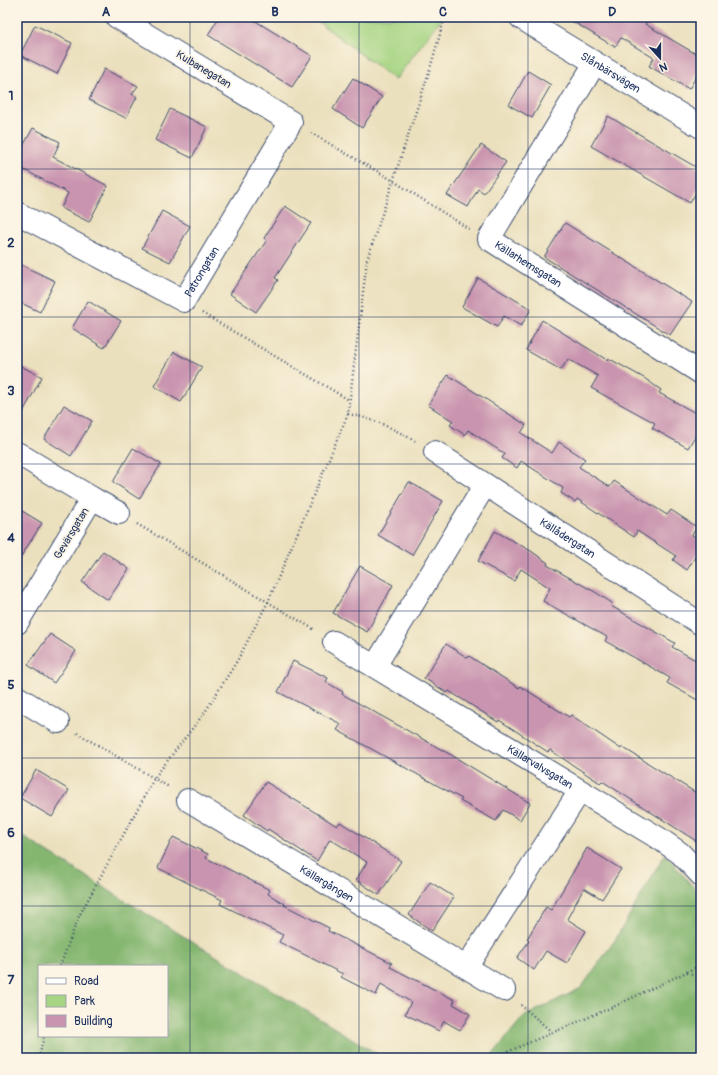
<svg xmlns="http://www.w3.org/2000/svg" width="718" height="1075" font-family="Pangolin,sans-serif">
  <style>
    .green { fill: #a6d482; stroke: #608270 }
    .forest { fill: #84b670; stroke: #507267; fill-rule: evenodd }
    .building { fill: #c994af }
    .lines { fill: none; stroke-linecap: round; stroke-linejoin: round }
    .minor-casing { stroke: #3a4a6c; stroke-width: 24 }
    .path { stroke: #3a4a6c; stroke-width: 2.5; stroke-dasharray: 1 3; stroke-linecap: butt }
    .minor { stroke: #fff; stroke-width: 22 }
    .grid { fill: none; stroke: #1b2f5e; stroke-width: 1; stroke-opacity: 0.55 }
    .labels { text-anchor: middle; stroke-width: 3.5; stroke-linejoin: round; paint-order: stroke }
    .street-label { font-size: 11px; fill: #1b2f5e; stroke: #fcf5e5 }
    .neatline { fill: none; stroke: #1b2f5e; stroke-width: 1.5 }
    .grid-label { font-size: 13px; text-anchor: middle; font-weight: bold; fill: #1b2f5e }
  </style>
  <rect width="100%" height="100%" fill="#fcf5e5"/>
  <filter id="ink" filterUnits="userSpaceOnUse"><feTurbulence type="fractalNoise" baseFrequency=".025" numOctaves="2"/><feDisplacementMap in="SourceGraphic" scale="8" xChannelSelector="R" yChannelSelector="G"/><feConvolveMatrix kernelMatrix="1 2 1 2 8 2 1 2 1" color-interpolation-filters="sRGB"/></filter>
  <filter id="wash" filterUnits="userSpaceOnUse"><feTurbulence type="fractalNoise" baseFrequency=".012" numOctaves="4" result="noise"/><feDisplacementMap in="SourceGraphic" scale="16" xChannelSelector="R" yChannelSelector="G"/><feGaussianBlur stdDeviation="0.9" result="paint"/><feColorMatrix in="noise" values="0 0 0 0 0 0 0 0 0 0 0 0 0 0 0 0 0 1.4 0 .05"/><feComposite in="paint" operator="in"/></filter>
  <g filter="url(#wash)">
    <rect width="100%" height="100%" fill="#ebe0bd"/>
    <path class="green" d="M312 17H444L437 24 395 80Z"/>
    <path class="forest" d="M17 833 132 905 384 1058H17ZM39 966H167V1036H39Z
      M665 854 701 896V1058H490L523 1017 581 988 615 940Z"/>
    <g id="blocks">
      <path class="building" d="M219 17H249L312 56 292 87 208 35Z
        M565 17H649L645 24 701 57V68L689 89 649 66 654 58 621 38 615 47Z
        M35 25 72 43 57 74 20 55Z
        M104 69 138 86 132 94 137 97 126 118 89 100Z
        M528 71 551 85 532 118 509 105Z
        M353 78 382 97 362 128 333 109Z
        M170 109 207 127 192 158 155 140Z
        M608 116 701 170V184L690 203 591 146Z
        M33 128 60 142 53 157 108 186 89 222 61 208 68 193 17 166V157Z
        M481 145 506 162 484 193 478 189 468 207 447 195Z
        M285 206 311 223 275 278 278 280 256 312 230 294 267 240 264 238Z
        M162 211 190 226 170 262 142 248Z
        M565 223 692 302 670 335 544 257Z
        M17 263 55 281 40 312 17 301Z
        M478 278 531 309 521 326 504 316 497 327 462 307Z
        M88 301 121 321 104 348 72 328Z
        M542 320 607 360 608 358 644 378 661 390 659 393 701 416V440L695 436 688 448 652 428 655 423 591 388 598 376 568 359 561 370 526 350Z
        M174 352 202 367 181 402 154 386Z
        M17 364 42 377 17 423Z
        M448 375 526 425 521 433 552 453 559 442 585 459 579 467 610 487 614 481 667 515 671 510 697 527 692 535 701 541V548L687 570 673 560 676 556 637 531 634 537 577 499 575 502 561 493 563 488 521 461 517 468 502 458 505 454 468 430 465 435 450 425 453 421 428 405Z
        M64 405 92 421 71 456 44 439Z
        M133 448 161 464 139 499 113 482Z
        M409 482 443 501 412 555 378 535Z
        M17 508 42 523 17 563Z
        M495 531 531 551 548 563 547 565 595 592 612 603 611 606 675 643 672 647 701 663V702L667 683 670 678 605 641 607 637 543 601 550 588 521 569 514 581 478 561Z
        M103 551 129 569 108 600 82 582Z
        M360 566 393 585 367 632 333 613Z
        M50 634 76 651 54 683 28 665Z
        M446 644 468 658 469 656 519 688 520 686 569 717 571 715 621 749 622 747 701 796V844L602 781 600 783 550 750 548 752 499 720 498 722 449 691 447 693 424 678Z
        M293 661 328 678 326 682 343 692 342 694 453 756 530 803 520 820 503 810 496 821 460 801 462 799 337 730 341 724 278 692Z
        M36 770 69 790 52 817 20 798Z
        M266 782 337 826 340 822 401 861 379 895 356 880 367 862 330 839 317 861 268 829 267 831 244 815Z
        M173 837 208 854 206 858 270 890 268 894 285 904 284 905 329 928 328 931 392 963 390 967 455 1000 453 1004 470 1014 460 1030 444 1021 439 1031 405 1014 411 1002 381 984 376 995 341 977 343 974 279 942 283 935 220 904 222 900 158 868Z
        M587 848 621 869 602 899 584 888 567 919 586 931 567 963 546 951 534 970 517 958 529 941 527 939 546 907 551 910Z
        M430 882 454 897 432 931 409 915Z"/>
    </g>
  </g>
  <g filter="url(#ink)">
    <use href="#blocks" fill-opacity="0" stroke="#3a4a6c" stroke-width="1"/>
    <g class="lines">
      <g class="minor-casing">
        <g id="minor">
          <path id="s1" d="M521 18 701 127"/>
          <path id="s2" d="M595 63 489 239 701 373"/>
          <path id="s3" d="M17 213 184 301 291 122 117 17"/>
          <path id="s4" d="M435 452 701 624"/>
          <path d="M17 453 92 498 17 623"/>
          <path d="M92 498 119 513"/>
          <path id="s5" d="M334 642 660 839 680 853 701 875"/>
          <path d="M375 666 485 485"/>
          <path d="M17 697 58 722"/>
          <path id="s6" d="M188 800 504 990"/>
          <path d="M467 966 580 791"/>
        </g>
      </g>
      <path class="path" d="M311 133 392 180 469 229
        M202 313 349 400
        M348 414C375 419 392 428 415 441
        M137 524 315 630
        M77 733 169 787
        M60 966 78 918 155 777 205 712 237 661 268 602 348 414 367 260 429 72 445 17
        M687 973 701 976
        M521 1005 553 1033
        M39 1058 44 1036
        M493 1058 615 1006 701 965"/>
      <use href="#minor" class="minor"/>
    </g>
  </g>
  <path class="grid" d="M190 17V1058M359 17V1058M528 17V1058M17 169H701M17 317H701M17 464H701M17 611H701M17 758H701M17 906H701"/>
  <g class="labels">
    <g class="street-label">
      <text transform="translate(204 69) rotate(31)" y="4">Kulbanegatan</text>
      <text dy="4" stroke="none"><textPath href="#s1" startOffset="105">Slånbärsvägen</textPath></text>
      <text dy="4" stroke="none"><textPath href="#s2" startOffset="252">Källarhemsgatan</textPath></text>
      <text dy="4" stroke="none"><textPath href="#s3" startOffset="223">Patrongatan</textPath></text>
      <text transform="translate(71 533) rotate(-59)" y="4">Gevärsgatan</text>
      <text dy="4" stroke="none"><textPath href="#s4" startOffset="158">Källådergatan</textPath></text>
      <text dy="4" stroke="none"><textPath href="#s5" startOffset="241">Källarvalvsgatan</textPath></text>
      <text dy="4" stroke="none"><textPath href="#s6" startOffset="162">Källargången</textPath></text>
    </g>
  </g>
  <rect width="718" height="1075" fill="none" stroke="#fcf5e5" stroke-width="44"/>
  <rect x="38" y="965" width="130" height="72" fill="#fcf5e5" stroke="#a2a6af"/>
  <rect x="46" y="978" width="20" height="6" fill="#ffffff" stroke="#a2a6af"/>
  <text x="74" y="985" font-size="12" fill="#1b2f5e">Road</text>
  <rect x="46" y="995" width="20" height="12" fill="#a6d482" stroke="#a2a6af"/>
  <text x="74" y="1005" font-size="12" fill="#1b2f5e">Park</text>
  <rect x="46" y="1015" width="20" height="12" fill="#c994af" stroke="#a2a6af"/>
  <text x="74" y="1025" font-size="12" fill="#1b2f5e">Building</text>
  <g transform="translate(660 58) rotate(159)" stroke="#fcf5e5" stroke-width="3" paint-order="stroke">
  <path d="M0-3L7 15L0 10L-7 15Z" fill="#1b2f5e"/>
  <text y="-6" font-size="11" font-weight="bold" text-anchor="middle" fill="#1b2f5e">N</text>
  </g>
  <rect x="22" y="22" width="674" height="1031" class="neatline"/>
  <g class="grid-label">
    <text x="106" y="16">A</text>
    <text x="275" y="16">B</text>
    <text x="443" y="16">C</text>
    <text x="612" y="16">D</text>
    <text x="11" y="100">1</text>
    <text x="11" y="247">2</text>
    <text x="11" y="395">3</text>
    <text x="11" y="542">4</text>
    <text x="11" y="689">5</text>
    <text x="11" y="837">6</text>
    <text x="11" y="984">7</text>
  </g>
</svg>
